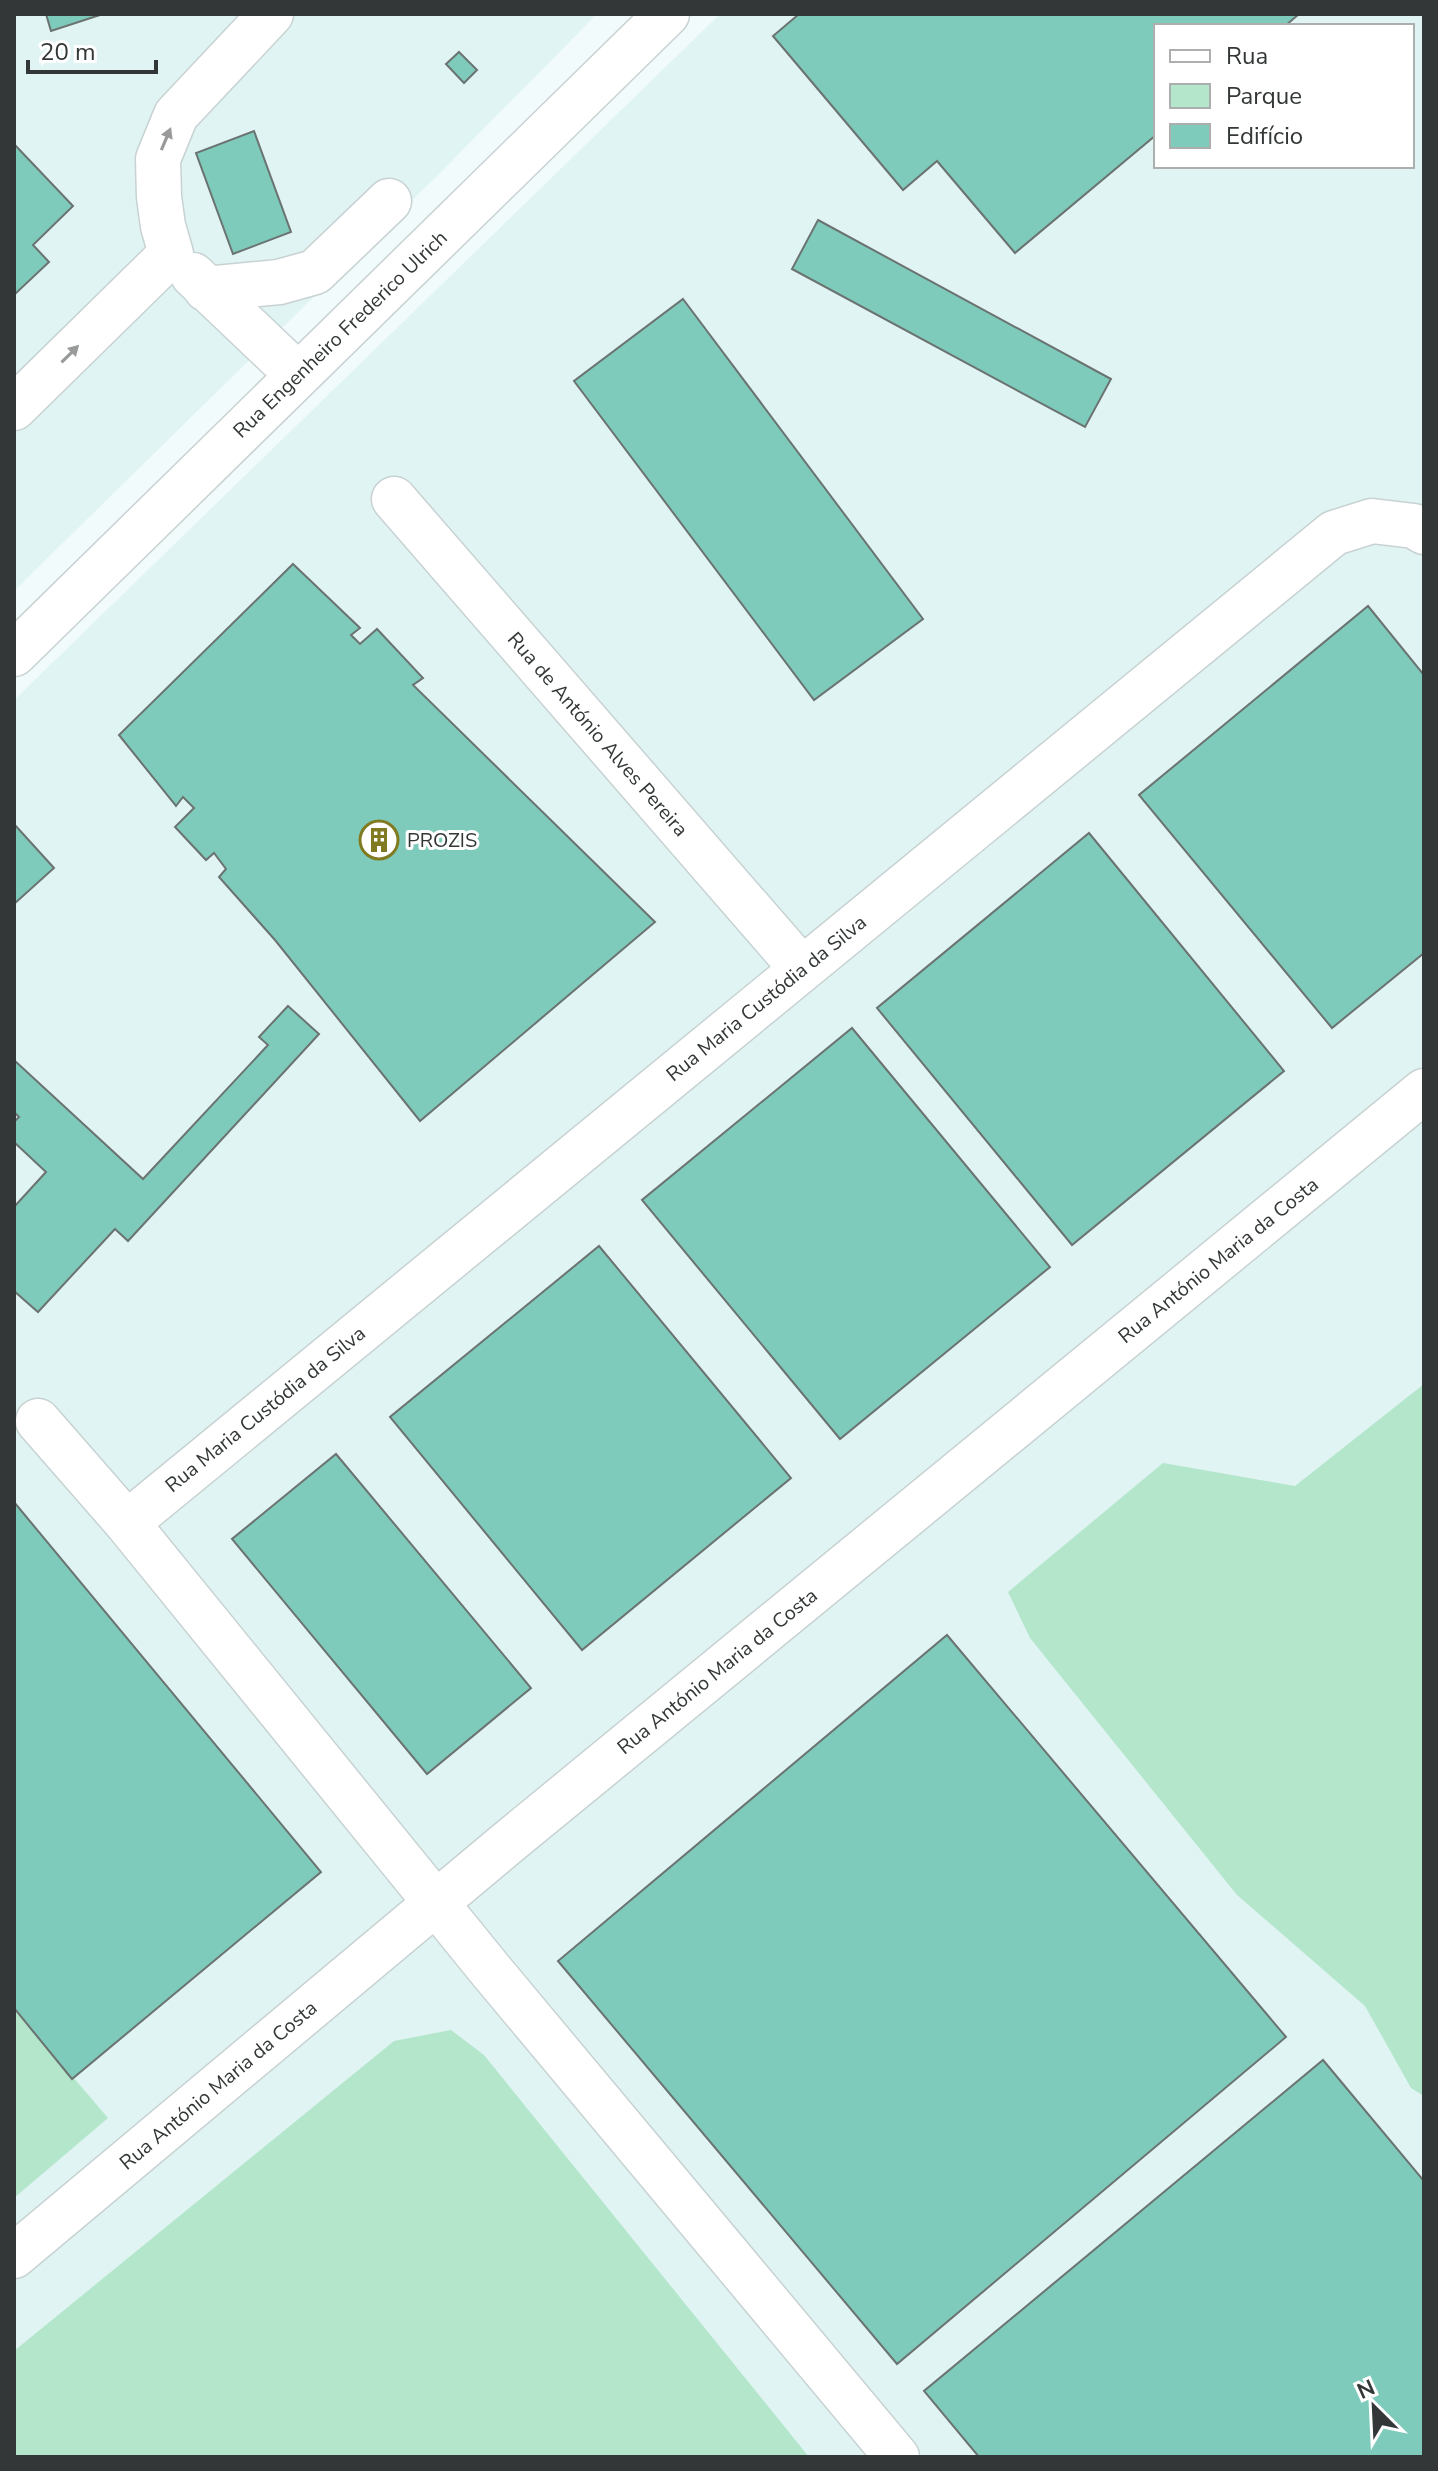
<svg xmlns="http://www.w3.org/2000/svg" width="1438" height="2471" font-family="'Nunito Sans',sans-serif">
  <style>
    .built { fill: #e0f4f4; fill-rule: evenodd }
    .green { fill: #b3e6ca }
    .building { fill: #7fcbbb; stroke: #6b7371; stroke-width: 2 }
    .lines { fill: none; stroke-linecap: round; stroke-linejoin: round }
    .minor-casing { stroke: #c8d2d2; stroke-width: 47 }
    .major-casing { stroke: #c8d2d2; stroke-width: 47 }
    .minor { stroke: #fff; stroke-width: 44 }
    .major { stroke: #fff; stroke-width: 44 }
    .oneway { fill: #999b9b }
    .labels { text-anchor: middle; stroke-width: 6; stroke-linejoin: round; paint-order: stroke }
    .street-label { font-size: 20px; fill: #333737; stroke: #fff }
    .poi-label { font-size: 20px; fill: #333737; stroke: #fff; text-anchor: start }
  </style>
  <rect width="100%" height="100%" fill="#f2fbfc"/>
  <path class="built" d="M14 14H597L440 173 14 591Z
    M720 14H1424V2457H14V700ZM1156 26H1412V166H1156Z"/>
  <path class="green" d="M1424 1384V2096L1411 2088 1365 2006 1237 1895 1030 1638 1008 1592 1163 1463 1295 1486Z
    M14 2008 108 2118 14 2198Z
    M451 2030 484 2055 809 2457H14V2351L394 2041Z"/>
  <path class="building" d="M46 14H103L51 31Z
    M799 14H1299L1285 26H1156V135L1015 253 937 161 903 190 773 36Z
    M459 52 477 70 464 83 446 64Z
    M254 131 291 232 233 254 196 153Z
    M14 144 73 206 33 245 49 262 14 295Z
    M818 220 1111 379 1085 427 792 269Z
    M683 299 923 619 814 700 574 381Z
    M293 564 360 628 351 635 360 644 377 629 423 678 413 685 655 922 420 1121 275 940 219 877 226 869 214 853 206 860 175 827 194 808 183 797 176 806 119 735Z
    M1368 606 1424 675V953L1332 1028 1139 795Z
    M14 824 54 868 14 904Z
    M1089 833 1284 1071 1072 1245 877 1008Z
    M288 1006 319 1034 128 1241 115 1229 38 1312 14 1291V1207L46 1172 14 1142V1122L19 1117 14 1112V1060L143 1179 268 1045 259 1037Z
    M852 1028 1050 1267 840 1439 642 1200Z
    M599 1246 791 1478 582 1650 390 1417Z
    M336 1454 531 1688 427 1774 232 1539Z
    M14 1502 321 1872 72 2079 14 2008Z
    M947 1635 1286 2037 897 2364 558 1961Z
    M1323 2060 1424 2181V2457H979L924 2391Z"/>
  <g class="lines">
    <g class="minor-casing">
      <path id="minor" d="M193 275 298 375
        M206 289 279 282 315 272 389 201
        M14 408 171 254 163 226 159 197 158 159 176 115 271 14
        M394 499 802 969
        M38 1421 127 1523 492 1972 897 2457
        M127 1523 1334 533 1372 521 1414 526 1424 532
        M14 2256 505 1845 1424 1091"/>
    </g>
    <g class="major-casing">
      <path id="major" d="M14 654 667 14"/>
    </g>
    <use href="#minor" class="minor"/>
    <use href="#major" class="major"/>
  </g>
  <defs><path id="oneway-solid" d="M-6-.8H1V-3.2L6.5 0L1 3.2V.8H-6Z" transform="scale(2)"/></defs>
  <g class="oneway">
    <use href="#oneway-solid" transform="translate(166 139) rotate(-67)"/>
    <use href="#oneway-solid" transform="translate(70 354) rotate(-45)"/>
  </g>
  <defs>
    <g id="building-ring" transform="scale(2)"><circle r="9.5" fill="#fff" stroke="#807a21" stroke-width="1.5"/><path d="M-4-6H4V6H1V3H-1V6H-4ZM-2.5-4.3h1.7v1.8h-1.7ZM.8-4.3h1.7v1.8H.8ZM-2.5-1h1.7V.8h-1.7ZM.8-1h1.7V.8H.8Z" fill="#807a21"/></g>
  </defs>
  <g fill-rule="evenodd">
    <use href="#building-ring" x="379" y="840"/>
  </g>
  <g class="labels">
    <g class="street-label">
      <text transform="translate(340 334) rotate(-44)" y="7">Rua Engenheiro Frederico Ulrich</text>
      <text transform="translate(598 734) rotate(49)" y="7">Rua de António Alves Pereira</text>
      <text transform="translate(766 998) rotate(-39)" y="7">Rua Maria Custódia da Silva</text>
      <text transform="translate(1218 1260) rotate(-39)" y="7">Rua António Maria da Costa</text>
      <text transform="translate(265 1409) rotate(-39)" y="7">Rua Maria Custódia da Silva</text>
      <text transform="translate(717 1671) rotate(-39)" y="7">Rua António Maria da Costa</text>
      <text transform="translate(218 2085) rotate(-40)" y="7">Rua António Maria da Costa</text>
    </g>
    <g class="poi-label">
      <text x="407" y="847">PROZIS</text>
    </g>
  </g>
  <rect width="1438" height="2471" fill="none" stroke="#333737" stroke-width="32"/>
  <rect x="1154" y="24" width="260" height="144" fill="#ffffff" stroke="#adafaf" stroke-width="2"/>
  <rect x="1170" y="50" width="40" height="12" fill="#ffffff" stroke="#adafaf" stroke-width="2"/>
  <text x="1226" y="64" font-size="24" fill="#333737">Rua</text>
  <rect x="1170" y="84" width="40" height="24" fill="#b3e6ca" stroke="#adafaf" stroke-width="2"/>
  <text x="1226" y="104" font-size="24" fill="#333737">Parque</text>
  <rect x="1170" y="124" width="40" height="24" fill="#7fcbbb" stroke="#adafaf" stroke-width="2"/>
  <text x="1226" y="144" font-size="24" fill="#333737">Edifício</text>
  <g transform="translate(1374 2407) rotate(336)" stroke="#ffffff" stroke-width="6" paint-order="stroke">
  <path d="M0-6L14 30L0 20L-14 30Z" fill="#333737"/>
  <text y="-12" font-size="22" font-weight="bold" text-anchor="middle" fill="#333737">N</text>
  </g>
  <path d="M28 60v12h128v-12" fill="none" stroke="#333737" stroke-width="4"/>
  <text x="40" y="60" font-size="24" fill="#333737" stroke="#ffffff" stroke-width="6" paint-order="stroke">20 m</text>
</svg>
